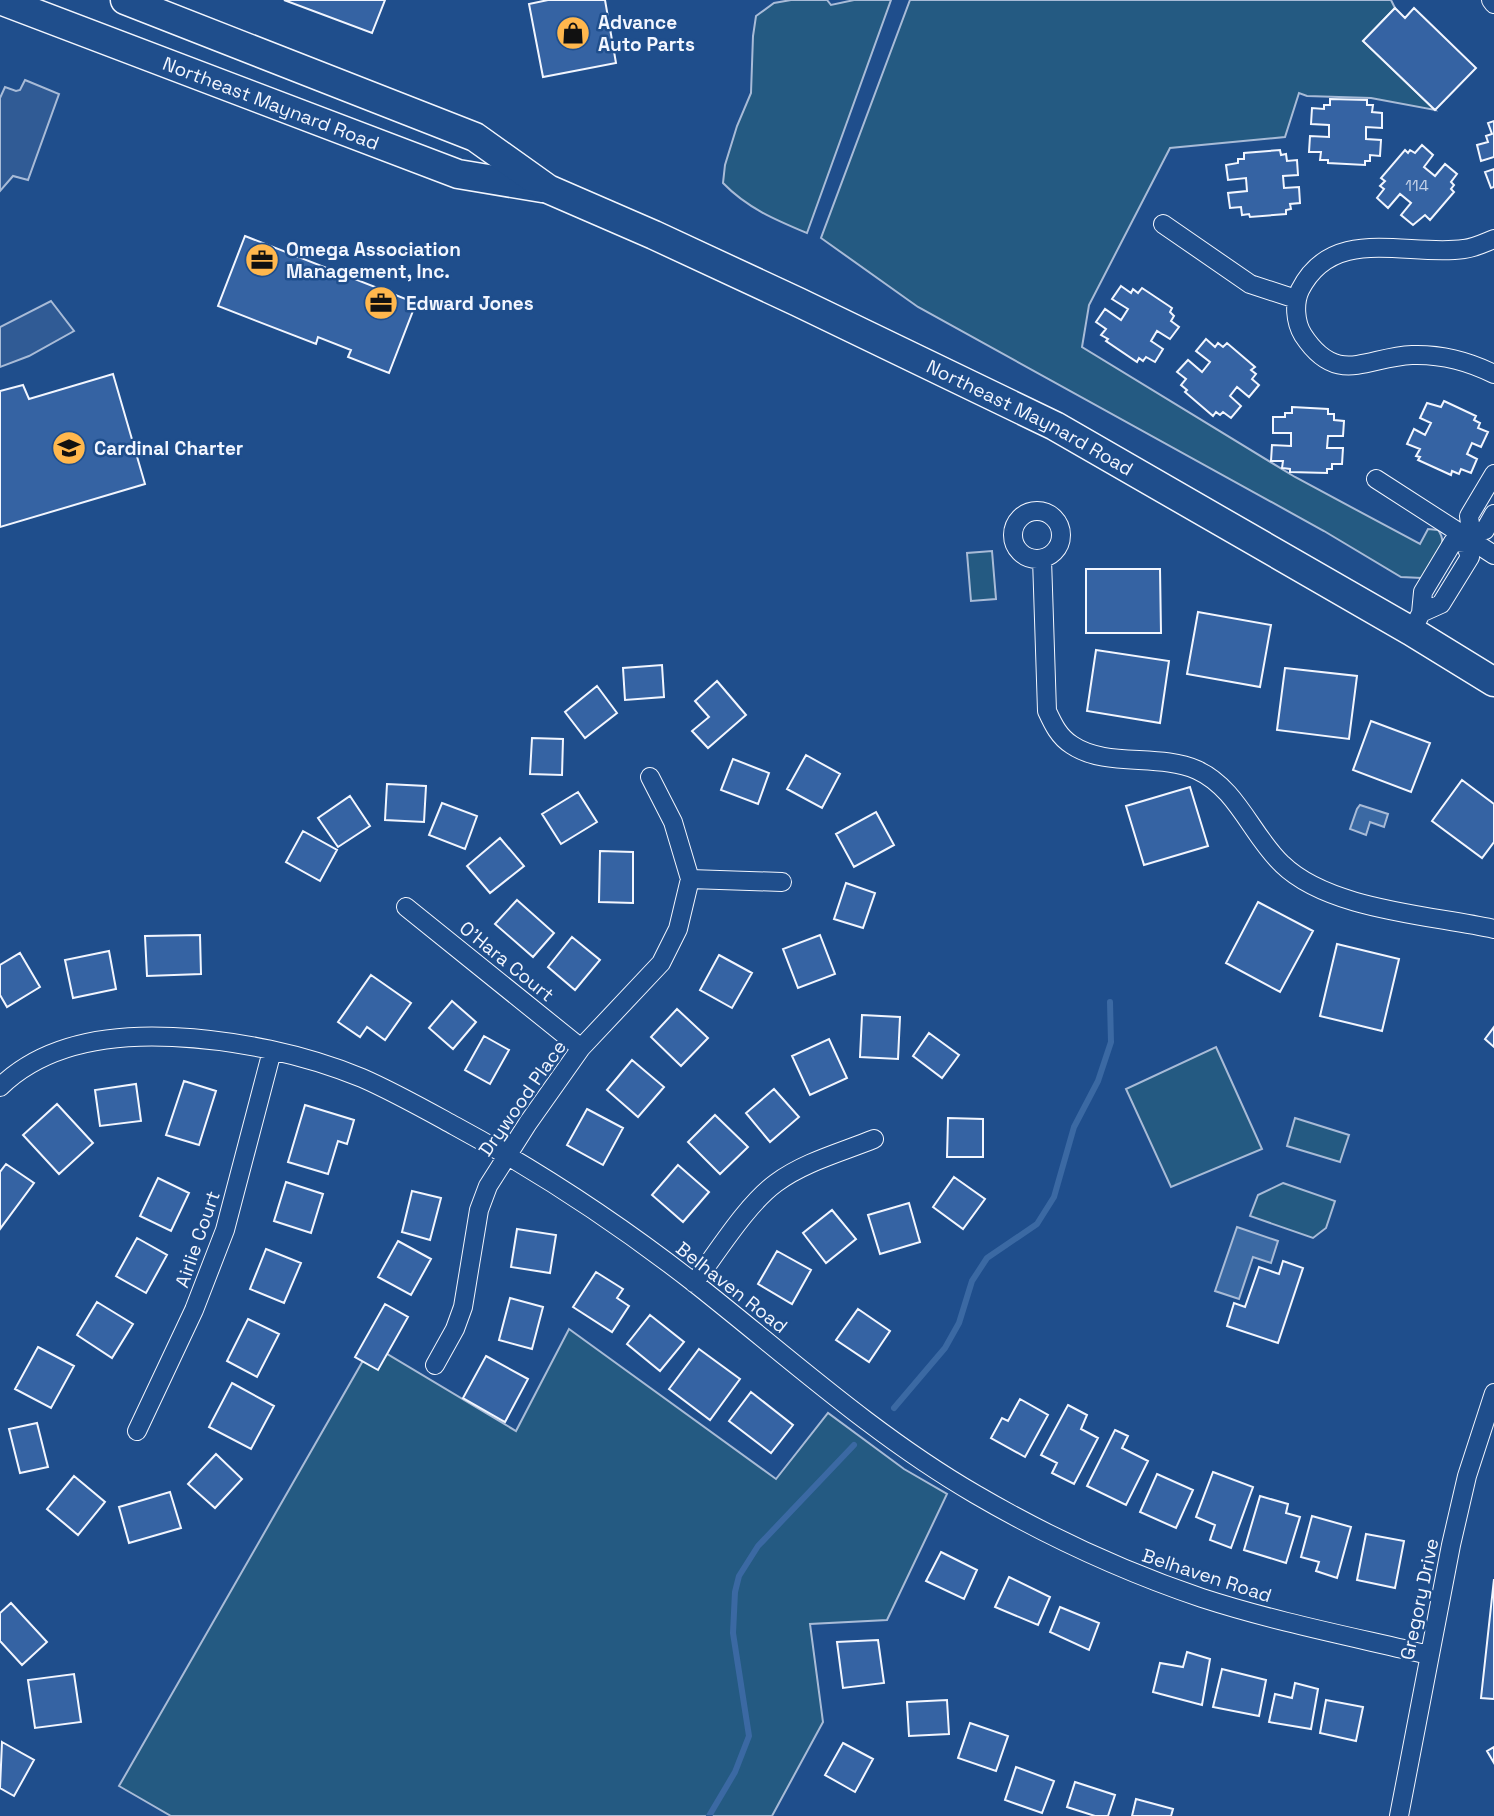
<svg xmlns="http://www.w3.org/2000/svg" width="1494" height="1816" font-family="'Space Grotesk',sans-serif">
  <style>
    .green { fill: #245a82; stroke: #a8bbd7; stroke-width: 2 }
    .parking { fill: #305b95; stroke: #a8bbd7; stroke-width: 2 }
    .water { fill: #3b69a3; stroke: #a8bbd7; stroke-width: 2 }
    .lines { fill: none; stroke-linecap: round; stroke-linejoin: round }
    .stream { stroke: #3b69a3; stroke-width: 6 }
    .building { fill: #3563a3; stroke: #f2f6ff; stroke-width: 2 }
    .street-casing { stroke: #f2f6ff; stroke-width: 20 }
    .primary-casing { stroke: #f2f6ff; stroke-width: 31 }
    .street { stroke: #1f4e8c; stroke-width: 18 }
    .primary { stroke: #1f4e8c; stroke-width: 28 }
    .labels { text-anchor: middle; stroke-width: 5; stroke-linejoin: round; paint-order: stroke }
    .number-label { font-size: 16px; fill: #c3d1e8 }
    .poi-label { font-size: 19px; font-weight: bold; fill: #f2f6ff; stroke: #1f4e8c; text-anchor: start }
    .street-label { font-size: 19px; fill: #f2f6ff; stroke: #1f4e8c }
  </style>
  <rect width="100%" height="100%" fill="#1f4e8c"/>
  <path class="green" d="M791 0H827L831 5 854 0H891L807 233C776 220 747 208 723 183L725 165 737 126 751 93 753 36 756 16 774 3Z
    M910 0H1391L1395 8 1363 41 1435 110 1371 98 1307 96 1299 93 1285 137 1170 148 1089 305 1082 347 1295 477 1420 544 1428 529 1438 530C1451 547 1432 563 1422 578L1401 577 1324 531 918 307 821 238Z
    M992 551 996 599 971 601 967 553Z
    M1216 1047 1262 1149 1171 1187 1126 1089Z
    M1295 1118 1349 1135 1340 1162 1287 1146Z
    M1283 1183 1335 1201 1326 1228 1313 1238 1250 1216 1258 1195Z
    M569 1329 776 1479 828 1413 904 1469 947 1494 887 1620 810 1624 823 1722 772 1816H171L119 1786 372 1345 516 1431Z"/>
  <path class="parking" d="M25 80 59 94 28 180 13 176 0 191V98L5 87 16 91 20 90Z
    M51 301 74 331 29 356 0 367V327Z"/>
  <path class="water" d="M1360 805 1388 814 1384 827 1370 822 1366 835 1350 829 1357 809Z
    M1237 1227 1278 1241 1271 1263 1253 1257 1239 1299 1215 1291Z"/>
  <g class="lines">
    <path class="stream" d="M894 1408 945 1348 959 1323 972 1281 987 1258 1037 1224 1054 1197 1074 1127 1098 1081 1111 1042 1110 1002
      M709 1816 735 1772 749 1736 733 1633 735 1592 739 1576 758 1546 854 1445"/>
  </g>
  <path class="building" d="M284 0H385L372 33Z
    M548 0H605L616 63 543 77 529 4Z
    M1395 8 1405 18 1414 8 1476 68 1435 110 1363 41Z
    M1330 99 1367 100V105H1373L1372 112 1382 113V128L1366 127V139L1381 140 1380 156 1370 155V161H1365V165L1328 163V160H1320L1321 152H1309L1310 136 1329 137V125L1311 124 1312 108 1324 109V105H1330Z
    M1494 121V157L1481 161 1477 145 1488 142 1486 136 1492 134 1488 123Z
    M1422 145 1433 155 1424 167 1435 176 1445 164 1457 174 1451 182 1454 185 1451 189 1454 192 1430 220 1425 215 1413 225 1401 215 1411 203 1400 194 1388 208 1377 198 1384 189 1380 186 1385 181 1381 178 1405 150 1408 153 1410 150 1415 153Z
    M1280 150 1281 155 1286 154 1287 161 1297 160 1298 175 1283 176 1284 188 1299 187 1300 203 1290 204 1291 209 1286 210V214L1250 217 1249 214 1242 215 1241 207 1230 208 1228 193 1247 191 1246 178 1228 180 1226 165 1238 163V159H1244V153Z
    M1494 169V187L1491 188 1485 172Z
    M245 236 416 303 389 373 348 357 351 350 318 337 316 344 218 306Z
    M1121 286 1131 293 1133 289 1138 293 1142 288 1172 308 1170 312 1174 316 1171 321 1179 327 1170 339 1157 331 1151 341 1163 349 1155 362 1146 357 1143 361 1139 358 1137 362 1106 341 1108 339 1101 335 1106 329 1096 322 1105 309 1121 320 1128 309 1112 299Z
    M1206 339 1215 347 1218 343 1223 347 1227 343 1255 367 1251 370 1256 374 1252 379 1259 385 1249 397 1237 387 1230 396 1241 406 1231 418 1223 412 1220 415 1216 412 1213 416 1185 392 1187 390 1181 385 1186 379 1177 372 1188 360 1202 372 1210 362 1196 351Z
    M113 374 145 484 0 527V391L23 385 29 399Z
    M1444 401 1476 416 1474 420 1480 423 1478 428 1488 432 1481 447 1472 443 1467 454 1477 459 1471 473 1461 469 1459 474 1452 471 1451 475 1418 460 1420 457 1416 456 1420 449 1407 444 1414 429 1425 435 1431 423 1420 418 1427 403 1441 407Z
    M1292 407 1328 409V414H1334V420L1344 421 1343 436H1328L1327 448H1343L1342 464H1332V469H1327V473L1290 472V469L1282 468 1283 461H1271L1272 445 1291 446V433H1273V417H1285V413H1292Z
    M1086 569H1160L1161 633H1086Z
    M1198 612 1271 625 1260 687 1187 674Z
    M1096 650 1169 661 1160 723 1087 711Z
    M662 665 664 697 625 700 623 668Z
    M1285 668 1357 676 1349 739 1277 730Z
    M717 681 746 715 708 748 692 731 709 717 695 701Z
    M597 686 617 713 585 738 565 712Z
    M1371 721 1430 743 1411 792 1353 770Z
    M532 738 563 739 562 775 530 774Z
    M806 755 840 774 822 808 787 789Z
    M733 759 769 773 758 804 721 790Z
    M1462 780 1494 804V842L1482 858 1432 821Z
    M387 784 426 786 424 822 385 820Z
    M1190 787 1208 846 1144 865 1126 806Z
    M578 792 597 822 561 844 542 814Z
    M350 796 370 826 338 847 318 818Z
    M442 803 477 816 465 849 429 835Z
    M876 812 894 845 854 867 836 834Z
    M303 831 337 850 320 881 286 862Z
    M500 838 524 866 490 893 467 866Z
    M600 851 633 852V903L599 902Z
    M846 883 875 893 863 928 834 919Z
    M517 900 554 933 533 957 495 924Z
    M1258 902 1313 931 1280 992 1226 963Z
    M200 935 201 974 147 976 145 936Z
    M820 935 835 974 798 988 783 949Z
    M572 937 600 960 575 990 548 967Z
    M1337 944 1399 959 1382 1031 1320 1016Z
    M109 951 116 989 73 998 65 960Z
    M20 953 40 987 7 1007 0 995V965Z
    M719 955 752 973 732 1008 700 990Z
    M371 975 411 1003 385 1040 367 1027 360 1037 338 1022Z
    M452 1001 476 1022 453 1049 429 1028Z
    M677 1009 708 1038 681 1066 651 1037Z
    M862 1015 900 1017 898 1059 860 1057Z
    M1494 1027V1047L1485 1039Z
    M929 1033 959 1055 942 1078 913 1056Z
    M484 1036 509 1050 490 1084 465 1070Z
    M829 1039 847 1078 810 1095 792 1056Z
    M632 1060 664 1087 638 1117 607 1090Z
    M184 1081 216 1091 199 1145 166 1135Z
    M136 1084 141 1121 100 1126 95 1090Z
    M774 1089 799 1117 770 1142 746 1113Z
    M57 1104 93 1143 59 1174 23 1135Z
    M305 1105 354 1120 347 1144 338 1141 328 1174 288 1162Z
    M587 1109 623 1128 603 1165 567 1145Z
    M715 1115 748 1147 720 1174 688 1142Z
    M948 1118 983 1119V1157H947Z
    M6 1164 34 1183 0 1229V1172Z
    M678 1165 709 1192 683 1222 652 1195Z
    M954 1177 985 1199 963 1229 933 1207Z
    M158 1178 189 1193 171 1231 140 1216Z
    M286 1182 323 1194 311 1233 274 1221Z
    M412 1191 441 1198 430 1240 402 1232Z
    M909 1203 920 1242 880 1254 868 1215Z
    M832 1210 856 1239 826 1263 803 1233Z
    M517 1229 556 1235 550 1273 511 1267Z
    M137 1238 167 1255 146 1293 116 1276Z
    M398 1241 431 1259 411 1295 378 1277Z
    M266 1249 301 1263 284 1303 250 1289Z
    M777 1251 811 1270 792 1304 758 1284Z
    M1283 1261 1303 1268 1278 1343 1227 1326 1234 1303 1245 1307 1259 1267 1279 1274Z
    M596 1272 623 1289 617 1298 629 1306 612 1332 573 1307Z
    M510 1298 543 1307 532 1349 499 1340Z
    M97 1302 133 1324 112 1358 77 1335Z
    M385 1304 408 1317 378 1370 355 1357Z
    M858 1309 890 1331 869 1362 836 1340Z
    M650 1315 684 1342 660 1371 627 1344Z
    M248 1319 279 1334 257 1377 227 1361Z
    M38 1347 74 1366 51 1408 15 1389Z
    M699 1349 740 1379 710 1420 669 1389Z
    M486 1356 528 1379 505 1422 463 1398Z
    M232 1383 274 1406 251 1449 209 1427Z
    M751 1392 793 1425 771 1453 729 1421Z
    M1020 1399 1048 1415 1025 1457 991 1438 1002 1418 1008 1421Z
    M1068 1405 1087 1415 1081 1429 1098 1438 1074 1484 1052 1473 1057 1463 1041 1455Z
    M37 1423 48 1467 20 1473 9 1429Z
    M1115 1430 1128 1436 1122 1448 1148 1461 1126 1505 1087 1486Z
    M216 1454 242 1479 215 1508 188 1484Z
    M1213 1472 1253 1487 1231 1548 1210 1540 1215 1525 1196 1517Z
    M1157 1474 1193 1490 1176 1528 1140 1512Z
    M74 1476 105 1502 78 1535 47 1509Z
    M170 1492 181 1528 129 1543 119 1507Z
    M1260 1496 1288 1504 1286 1513 1300 1517 1286 1563 1244 1550Z
    M1312 1516 1351 1527 1337 1578 1316 1571 1319 1562 1301 1557Z
    M1366 1534 1404 1541 1395 1588 1357 1580Z
    M941 1552 977 1570 964 1599 926 1581Z
    M1009 1577 1050 1597 1038 1625 995 1607Z
    M1494 1579V1699L1481 1698Z
    M11 1603 47 1642 22 1665 0 1641V1613Z
    M1060 1607 1099 1623 1089 1650 1050 1632Z
    M878 1640 884 1683 843 1688 837 1642Z
    M1187 1652 1210 1659 1202 1705 1153 1692 1160 1663 1183 1667Z
    M1222 1669 1266 1680 1259 1716 1213 1707Z
    M74 1674 81 1722 35 1728 28 1680Z
    M1295 1683 1318 1689 1311 1729 1269 1722 1275 1694 1292 1698Z
    M947 1700 949 1734 909 1736 907 1702Z
    M1326 1700 1363 1707 1356 1741 1320 1733Z
    M970 1723 1008 1736 996 1771 958 1758Z
    M2 1742 34 1760 14 1796 0 1788Z
    M843 1743 873 1759 855 1792 825 1775Z
    M1494 1747V1763L1487 1751Z
    M1016 1767 1054 1781 1042 1813 1005 1800Z
    M1075 1782 1115 1795 1108 1816H1095L1067 1807Z
    M1136 1799 1173 1809 1171 1816H1132Z"/>
  <g class="lines">
    <g class="street-casing">
      <path id="street" d="M1491 0 1494 4
        M1163 224 1250 284 1296 299
        M1494 239C1484 243 1474 248 1464 249 1407 257 1333 224 1300 290 1294 303 1295 322 1303 335 1337 387 1366 357 1412 355 1441 354 1468 361 1494 374
        M1376 479 1494 555
        M1013 535a24 24 0 1 1 48 0a24 24 0 1 1-48 0Z
        M1471 532 1485 530 1494 514
        M1042 559 1047 711C1053 724 1059 737 1072 745 1106 768 1159 753 1197 770 1237 788 1252 836 1282 864 1329 910 1431 915 1494 929
        M1421 613 1441 604 1470 557 1465 543 1471 532 1469 516 1494 474
        M1417 621 1421 613 1423 592 1453 542 1465 543
        M690 879 782 882
        M406 907 581 1048
        M0 1087C46 1042 112 1034 173 1037 236 1040 304 1054 362 1078 394 1092 424 1109 455 1126 542 1173 619 1224 697 1285 788 1357 875 1436 975 1494 1047 1536 1122 1571 1202 1598 1276 1622 1353 1637 1429 1655
        M694 1283C717 1253 746 1205 776 1183 804 1162 842 1152 874 1139
        M435 1365 455 1329 463 1307 479 1210 488 1186 528 1123 581 1048 661 963 678 929 690 879 673 822 650 777
        M137 1431 194 1310 225 1230 272 1051
        M1399 1816 1451 1545 1467 1476 1494 1393"/>
    </g>
    <g class="primary-casing">
      <g id="primary">
        <path id="s1" d="M0 0 458 174 542 188"/>
        <path id="s2" d="M125 0 475 137 548 189 654 235 798 302 1055 426 1411 631 1494 682"/>
      </g>
    </g>
    <use href="#street" class="street"/>
    <use href="#primary" class="primary"/>
  </g>
  <defs>
    <g id="shop-disc" transform="scale(1.75)"><circle r="9.5" fill="#ffb74d" stroke="#1f4e8c"/><path d="M-5-2.5h2.3a2.7 3.5 0 0 1 5.4 0H5L5.5 6h-11ZM-1.5-2.5h3a1.5 2.3 0 0 0-3 0Z" fill="#111"/></g>
    <g id="office-disc" transform="scale(1.75)"><circle r="9.5" fill="#ffb74d" stroke="#1f4e8c"/><path d="M-6-3h4V-5.5h4V-3h4V5H-6ZM-1-4.5V-3h2v-1.5ZM-6 0V1H6V0Z" fill="#111"/></g>
    <g id="school-disc" transform="scale(1.75)"><circle r="9.5" fill="#ffb74d" stroke="#1f4e8c"/><path d="M0-5L7-2L0 1L-7-2ZM-4 1L0 2.5L4 1V4Q0 6-4 4Z" fill="#111"/></g>
  </defs>
  <g fill-rule="evenodd">
    <use href="#shop-disc" x="573" y="33"/>
    <use href="#office-disc" x="262" y="260"/>
    <use href="#office-disc" x="381" y="303"/>
    <use href="#school-disc" x="69" y="448"/>
  </g>
  <g class="labels">
    <g class="number-label">
      <text x="1417" y="191">114</text>
    </g>
    <g class="poi-label">
      <text x="598" y="29">Advance<tspan x="598" dy="22">Auto Parts</tspan></text>
      <text x="286" y="256">Omega Association<tspan x="286" dy="22">Management, Inc.</tspan></text>
      <text x="406" y="310">Edward Jones</text>
      <text x="94" y="455">Cardinal Charter</text>
    </g>
    <g class="street-label">
      <text dy="7" stroke="none"><textPath href="#s1" startOffset="290">Northeast Maynard Road</textPath></text>
      <text dy="7" stroke="none"><textPath href="#s2" startOffset="999">Northeast Maynard Road</textPath></text>
      <text transform="translate(507 961) rotate(39)" y="7">O'Hara Court</text>
      <text transform="translate(522 1098) rotate(-55)" y="7">Drywood Place</text>
      <text transform="translate(197 1239) rotate(-71)" y="7">Airlie Court</text>
      <text transform="translate(732 1287) rotate(38)" y="7">Belhaven Road</text>
      <text transform="translate(1207 1575) rotate(18)" y="7">Belhaven Road</text>
      <text transform="translate(1419 1599) rotate(-78)" y="7">Gregory Drive</text>
    </g>
  </g>
</svg>
